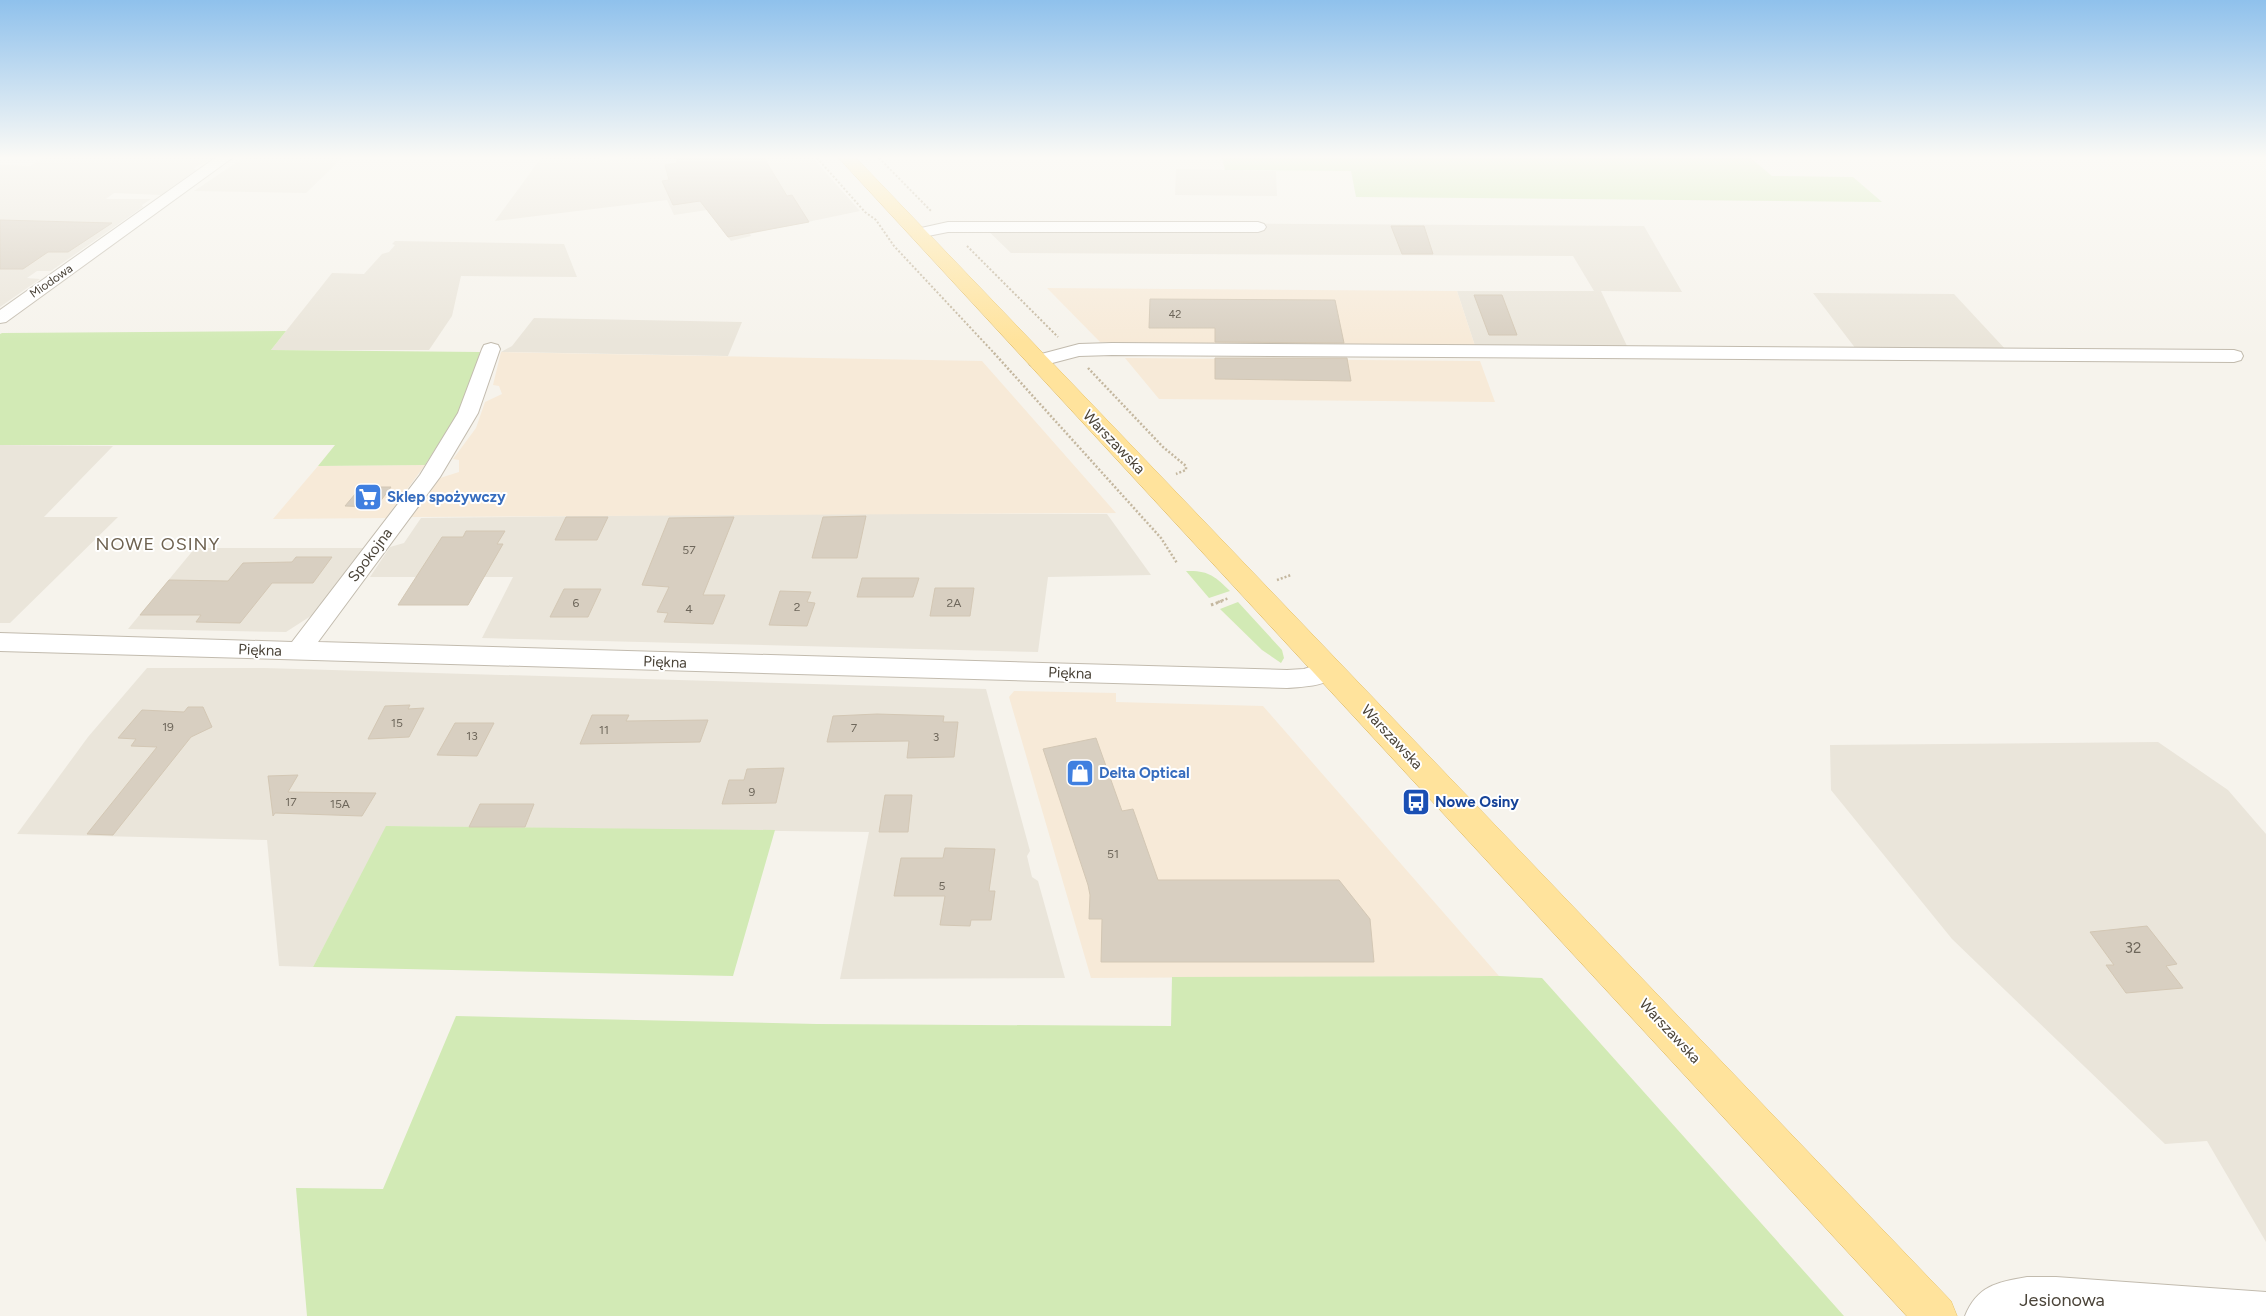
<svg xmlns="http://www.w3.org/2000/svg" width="2266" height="1316" font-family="Figtree,sans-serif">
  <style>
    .residential { fill: #eae5da }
    .commercial { fill: #f7ead8 }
    .green { fill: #d2eab5 }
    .building { fill: #d8cfc1; stroke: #d3c7b4 }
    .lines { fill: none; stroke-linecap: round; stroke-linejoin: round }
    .minor-casing { stroke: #c2bbae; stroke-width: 2 }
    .major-casing { stroke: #e6c16a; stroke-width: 1 }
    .path-far2 { stroke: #c4b79f; stroke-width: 2; stroke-dasharray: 2 2; stroke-linecap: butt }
    .path-far1 { stroke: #c4b79f; stroke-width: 2.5; stroke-dasharray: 2 2; stroke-linecap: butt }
    .path { stroke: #c4b79f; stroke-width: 3; stroke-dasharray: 2.5 2.5; stroke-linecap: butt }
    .minor { fill: #fff; fill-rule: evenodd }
    .major { fill: #ffe39c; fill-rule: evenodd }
    .labels { text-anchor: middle; stroke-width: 4; stroke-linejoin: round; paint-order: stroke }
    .far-number-label { font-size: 11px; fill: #6e675b }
    .far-street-label { font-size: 12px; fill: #4b4439; stroke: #fff }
    .number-label { font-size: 12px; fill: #6e675b }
    .street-label { font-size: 15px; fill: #4b4439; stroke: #fff }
    .shop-label { font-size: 15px; font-weight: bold; fill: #366cbe; stroke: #fff; text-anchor: start }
    .transit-label { font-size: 15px; font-weight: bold; fill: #164399; stroke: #fff; text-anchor: start }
    .near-number-label { font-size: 15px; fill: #6e675b }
    .quarter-label { font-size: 18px; letter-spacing: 1px; fill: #6e6250; stroke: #fff }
    .near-street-label { font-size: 18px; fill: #4b4439; stroke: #fff }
  </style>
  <rect width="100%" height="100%" fill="#f6f3ec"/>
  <path class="residential" d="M43 158H213L194 168 196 170 161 195 114 193 106 199H151L142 205 143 207 51 271H37L27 278 40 279 0 307V165L30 166Z
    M243 158H342L306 193 194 191Z
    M541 158H600L605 161 622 158H813L860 211 750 234 751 236 731 241 707 210 674 215 667 200 495 221Z
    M1176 169 1276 171 1277 196 1175 195Z
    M979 222 1644 226 1682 292 1601 291 1627 346H1475L1457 291H1594L1573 256 1011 253Z
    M395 241 564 244 577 277 461 276 452 316 429 350H271L332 273 364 274 382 254 389 252 395 245 392 244Z
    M1813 293 1954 294 2007 351 1856 349Z
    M534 318 742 322 728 356 501 352 512 346Z
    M0 445 113 446 44 517H118L10 623H0Z
    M750 514H1107L1151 575 1048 577 1038 652 482 638 513 577H370L390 547 404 543 421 518Z
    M195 548H365L317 612 286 632 128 629Z
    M147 668H264L986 689 1030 851 1027 856 1032 877 1038 881 1065 978 840 979 869 832 387 826 313 967 279 966 267 840 17 834 88 737Z
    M2158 742 2228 790 2266 834V1242L2207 1141 2165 1144 1952 939 1831 790 1830 745Z"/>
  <path class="commercial" d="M1047 288 1457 291 1475 346 1100 342Z
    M501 352 982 361 1116 513 411 517 440 478 459 472V460L453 459 476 428 485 402 502 394 499 386 493 385Z
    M1125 358 1480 361 1495 402 1159 399Z
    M425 465 386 518 273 519 318 466Z
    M1014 691 1116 693V702L1263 706 1499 976 1091 978 1009 697Z"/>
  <path class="green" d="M1222 158H1751L1772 176 1853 177 1882 202 1356 197 1351 171 1225 170Z
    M286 331 271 350 480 352 466 401 425 465 318 466 335 445H0V334L2 333Z
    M1186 571C1208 570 1215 576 1230 591L1209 598Z
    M1238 602 1282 650 1284 658 1281 663 1262 650 1220 609Z
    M386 826 775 830 733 976 313 967Z
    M1499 976 1542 978 1844 1316H307L296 1188 383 1189 456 1016 817 1024 1171 1026 1172 977Z"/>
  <path class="building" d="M677 158H764L787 196 792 195 809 222 728 237 700 201 673 205 662 181 669 180 665 165 677 163Z
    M0 220 112 223 68 252H48L23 269H0Z
    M1391 226H1424L1433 254H1402Z
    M1474 295H1502L1517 335H1489Z
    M1150 299 1335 300 1344 343 1215 342V328H1149Z
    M1215 358H1347L1351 381 1215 379Z
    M361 487H391L376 507 345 506Z
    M866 516 857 558H812L823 517Z
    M566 517H608L597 540H555Z
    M734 517 703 595H725L713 624 664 622 668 613 657 612 669 587 642 585 669 518Z
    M466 531H505L497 544H503L468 605H398L442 537H463Z
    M296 557H332L313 583H272L240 623 196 622 201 615H140L169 580 228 581 243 563 292 562Z
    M862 578H919L913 597H857Z
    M935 588H974L970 616H930Z
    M564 589H601L588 617H550Z
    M780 591 811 592 807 602 815 603 807 626 769 625Z
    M410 705 408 709 424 708 409 737 368 739 385 706Z
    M188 707H203L212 727 191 737 113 835 87 834 157 747 131 746 136 739 118 738 142 710 184 712Z
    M877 714 944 716 943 722H958L954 757 907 758 909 741 827 742 833 716Z
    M592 715H629L626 721 708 720 700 742 580 744Z
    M455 723H494L477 756 437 755Z
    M1096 738 1122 811 1133 809 1158 880H1339L1370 919 1374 962H1101L1102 919H1089L1090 895 1088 885 1043 749Z
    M784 768 776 803 722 804 729 780H744L747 769Z
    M298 775 288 792 376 793 362 816 275 813 273 816 268 776Z
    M885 795H912L908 832H879Z
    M480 804H534L525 827H469Z
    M945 848 995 849 989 891H995L991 920H971L970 926 940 925 945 896H894L901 858H943Z
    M2147 926 2177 964 2166 966 2183 988 2126 993 2106 965H2114L2090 932Z"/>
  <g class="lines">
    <g class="minor-casing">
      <path id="minor" d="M215 158H232L6 322 0 323V310Z
        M948 222H1258L1264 224 1266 227 1264 230 1258 232H948L918 238 912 236 910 233 912 230Z
        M491 343 498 345 500 349 478 413 440 477 318 642 1287 670 1304 669 1328 661 1337 664 1341 670C1332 686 1304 687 1287 688L0 651V633L292 642 420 475 458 413 482 349 484 345Z
        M1112 343 2234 350 2241 352 2243 356 2241 360 2234 362 1112 355 1079 356 1037 367 1030 365 1028 361 1030 357 1079 344Z
        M2027 1277H2056L2266 1292V1316H1965C1977 1286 1997 1282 2027 1277Z"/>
    </g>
    <g class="major-casing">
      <path id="major" d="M839 158H856L1951 1301 1957 1316H1907Z"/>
    </g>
    <path class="path-far2" d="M817 158 865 212 876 220 894 246 995 354
      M879 158 932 212
      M967 246 1058 337"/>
    <path class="path-far1" d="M994 353 1161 538 1177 563
      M1088 368 1163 447 1186 466V470L1176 474
      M1277 580 1291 575
      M1218 602 1229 598"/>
    <path class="path" d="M1211 605 1222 601"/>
    <use href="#minor" class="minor"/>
    <use href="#major" class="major"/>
  </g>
  <linearGradient id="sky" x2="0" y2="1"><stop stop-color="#8fc1ec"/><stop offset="0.46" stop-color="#fbfaf6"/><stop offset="1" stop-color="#fbfaf6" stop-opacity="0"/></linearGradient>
  <rect width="2266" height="342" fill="url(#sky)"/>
  <defs>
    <g id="supermarket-square" transform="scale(1.4375)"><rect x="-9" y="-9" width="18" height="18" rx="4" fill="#3f7fe0" stroke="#fff"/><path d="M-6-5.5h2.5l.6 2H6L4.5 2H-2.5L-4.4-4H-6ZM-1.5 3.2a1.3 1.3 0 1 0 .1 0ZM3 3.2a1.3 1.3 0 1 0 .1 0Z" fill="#fff"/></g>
    <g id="shop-square" transform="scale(1.4375)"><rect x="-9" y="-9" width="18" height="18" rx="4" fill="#3f7fe0" stroke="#fff"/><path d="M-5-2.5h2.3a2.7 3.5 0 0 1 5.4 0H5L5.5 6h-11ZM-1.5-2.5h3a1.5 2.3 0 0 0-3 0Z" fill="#fff"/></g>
    <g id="bus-square" transform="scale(1.4375)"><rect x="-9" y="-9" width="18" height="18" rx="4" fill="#1a4fb4" stroke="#fff"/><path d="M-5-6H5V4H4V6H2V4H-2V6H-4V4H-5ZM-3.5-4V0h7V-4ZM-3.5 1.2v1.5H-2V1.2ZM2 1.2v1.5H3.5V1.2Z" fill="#fff"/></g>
  </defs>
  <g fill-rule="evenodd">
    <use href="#supermarket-square" x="368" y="497"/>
    <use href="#shop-square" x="1080" y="773"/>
    <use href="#bus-square" x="1416" y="802"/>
  </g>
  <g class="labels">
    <g class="far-number-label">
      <text x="1175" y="318">42</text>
    </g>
    <g class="far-street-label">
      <text transform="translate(51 281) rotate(-35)" y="4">Miodowa</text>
    </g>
    <g class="number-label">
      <text x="689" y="554">57</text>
      <text x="576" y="607">6</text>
      <text x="954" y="607">2A</text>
      <text x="797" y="611">2</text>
      <text x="689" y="613">4</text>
      <text x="397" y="727">15</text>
      <text x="168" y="731">19</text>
      <text x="854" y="732">7</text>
      <text x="604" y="734">11</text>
      <text x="472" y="740">13</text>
      <text x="936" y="741">3</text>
      <text x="752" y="796">9</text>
      <text x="291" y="806">17</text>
      <text x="340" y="808">15A</text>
      <text x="1113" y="858">51</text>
      <text x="942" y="890">5</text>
    </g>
    <g class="street-label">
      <text transform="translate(1114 442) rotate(46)" y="5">Warszawska</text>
      <text transform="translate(370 555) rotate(-53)" y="5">Spokojna</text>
      <text transform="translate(260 650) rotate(2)" y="5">Piękna</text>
      <text transform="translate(665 662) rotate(2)" y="5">Piękna</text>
      <text transform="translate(1070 673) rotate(2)" y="5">Piękna</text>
      <text transform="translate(1392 737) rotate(47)" y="5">Warszawska</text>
      <text transform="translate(1670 1031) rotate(47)" y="5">Warszawska</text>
    </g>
    <g class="shop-label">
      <text x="387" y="502">Sklep spożywczy</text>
      <text x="1099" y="778">Delta Optical</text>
    </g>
    <g class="transit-label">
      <text x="1435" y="807">Nowe Osiny</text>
    </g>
    <g class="near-number-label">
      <text x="2133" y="953">32</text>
    </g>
    <g class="quarter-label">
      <text x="158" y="550">NOWE OSINY</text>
    </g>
    <g class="near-street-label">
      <text x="2062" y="1306">Jesionowa</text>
    </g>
  </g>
</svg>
